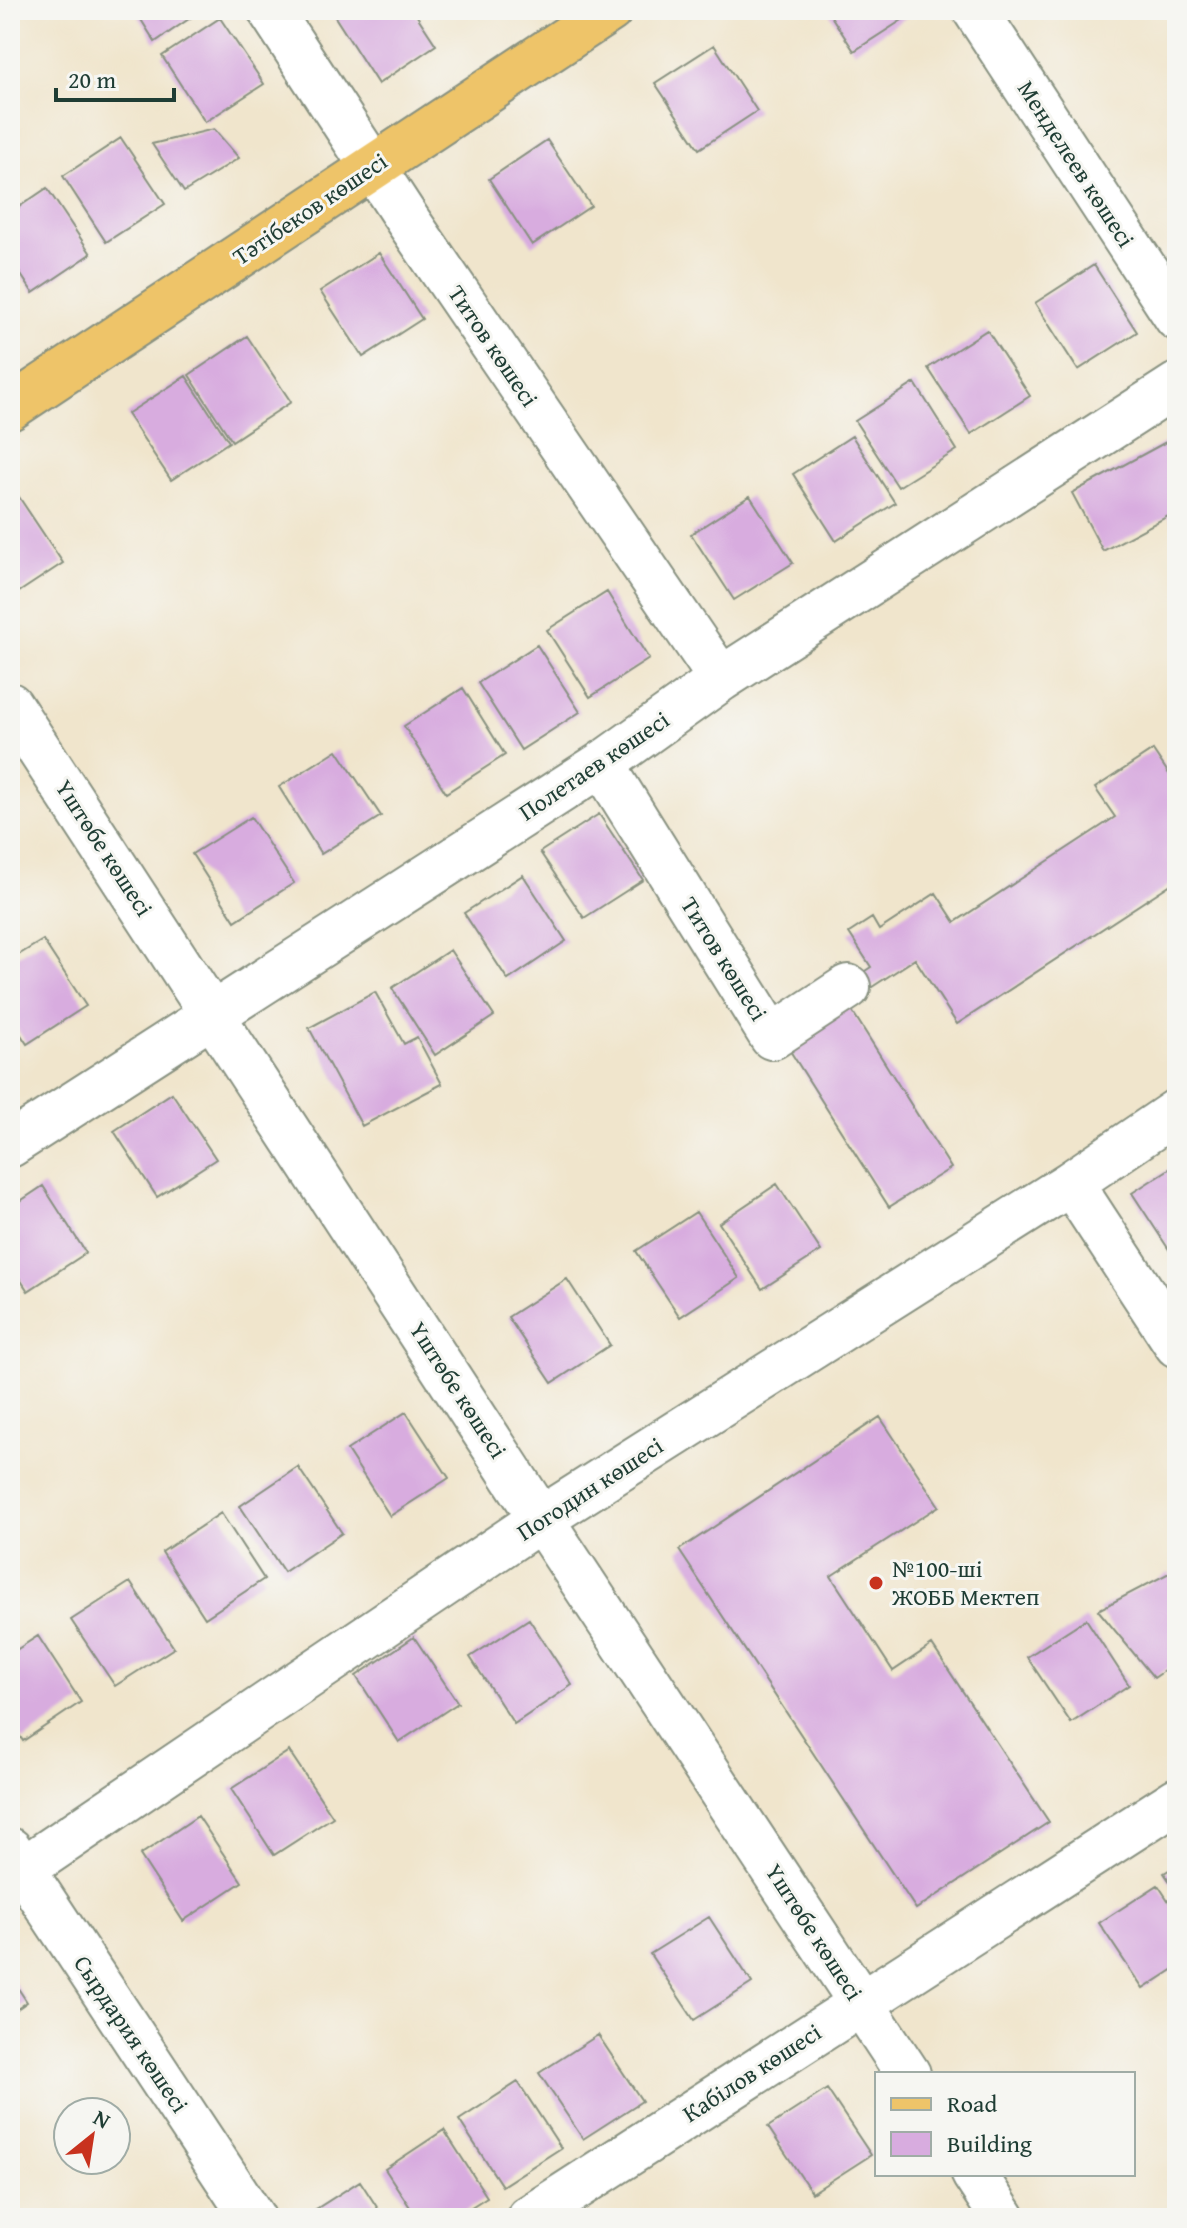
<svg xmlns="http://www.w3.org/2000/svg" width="1187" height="2228" font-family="'Gentium Book Plus',serif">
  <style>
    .building { fill: #d8acdf }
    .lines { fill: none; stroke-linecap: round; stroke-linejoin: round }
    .minor-casing { stroke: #889180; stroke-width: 48 }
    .major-casing { stroke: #889180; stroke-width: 48 }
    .minor { stroke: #fff; stroke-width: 44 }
    .major { stroke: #eec469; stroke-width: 44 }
    .poi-dot { fill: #c8321e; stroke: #f6f6f2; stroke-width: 3 }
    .labels { text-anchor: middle; stroke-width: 6; stroke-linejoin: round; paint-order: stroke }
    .street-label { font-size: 24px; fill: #1f3d34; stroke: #f6f6f2 }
    .poi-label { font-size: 24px; fill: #1f3d34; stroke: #f6f6f2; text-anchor: start }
  </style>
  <rect width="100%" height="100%" fill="#f6f6f2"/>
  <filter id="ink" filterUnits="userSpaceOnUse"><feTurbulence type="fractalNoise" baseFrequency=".0125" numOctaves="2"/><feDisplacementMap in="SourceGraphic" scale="16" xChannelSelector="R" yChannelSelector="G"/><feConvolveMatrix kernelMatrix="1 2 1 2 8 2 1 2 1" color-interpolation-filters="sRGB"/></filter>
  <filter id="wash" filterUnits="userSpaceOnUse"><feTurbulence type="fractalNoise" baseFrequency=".006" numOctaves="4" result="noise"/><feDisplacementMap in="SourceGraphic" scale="32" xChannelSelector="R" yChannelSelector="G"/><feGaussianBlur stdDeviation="1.8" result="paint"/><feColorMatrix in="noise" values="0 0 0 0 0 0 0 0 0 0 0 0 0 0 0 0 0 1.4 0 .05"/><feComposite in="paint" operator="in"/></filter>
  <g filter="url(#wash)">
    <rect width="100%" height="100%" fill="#f0e5cc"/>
    <g id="blocks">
      <path class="building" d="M135 10H202L155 42Z
        M346 10H413L436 45 378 84 335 17Z
        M827 10H911L913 13 854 51Z
        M220 18 264 84 205 122 162 56Z
        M714 45 757 111 699 149 655 83Z
        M214 129 239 158 184 192 152 144Z
        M121 138 165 204 106 242 63 176Z
        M547 140 591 206 532 245 489 179Z
        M47 188 91 254 33 293 10 258V213Z
        M379 253 422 319 363 357 320 291Z
        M1094 265 1137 332 1078 370 1035 303Z
        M987 330 1030 396 971 434 928 368Z
        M247 336 291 402 232 441 189 375Z
        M186 376 229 442 171 480 127 414Z
        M915 383 957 450 898 487 855 421Z
        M852 436 895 503 836 541 793 474Z
        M1177 436V533L1168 516 1103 551 1072 493Z
        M750 496 793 563 734 600 691 534Z
        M19 497 63 563 10 598V503Z
        M607 592 649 659 590 697 547 630Z
        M537 645 580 712 521 750 478 683Z
        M463 688 505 755 446 793 404 726Z
        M337 750 381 816 321 854 279 787Z
        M1153 750 1177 786V880L957 1024 915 959 863 993 853 979 871 967 849 933 872 918 879 930 936 893 955 922 1115 817 1095 788Z
        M599 814 643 880 584 918 540 852Z
        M251 817 294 883 235 921 192 854Z
        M523 875 566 941 508 980 464 913Z
        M43 940 86 1006 27 1044 10 1018V960Z
        M450 950 494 1016 435 1055 392 988Z
        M375 992 404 1044 417 1037 442 1084 362 1126 309 1028Z
        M849 1006 951 1168 889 1207 787 1046Z
        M172 1093 216 1159 157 1197 114 1131Z
        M1177 1164V1262L1132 1193Z
        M777 1184 821 1251 762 1289 719 1223Z
        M43 1186 86 1253 28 1291 10 1264V1208Z
        M696 1212 739 1278 680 1317 636 1251Z
        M567 1279 610 1345 552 1383 508 1317Z
        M406 1412 449 1478 390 1516 347 1450Z
        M880 1417 939 1506 831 1576 893 1671 932 1645 1049 1822 916 1909 679 1550Z
        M298 1467 342 1533 284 1572 240 1506Z
        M221 1513 264 1579 205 1618 162 1552Z
        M1169 1573 1177 1585V1662L1154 1678 1098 1610Z
        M130 1582 174 1648 115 1686 71 1620Z
        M529 1619 572 1685 514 1724 470 1657Z
        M1086 1619 1129 1685 1071 1723 1027 1657Z
        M38 1636 81 1702 23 1741 10 1721V1654Z
        M414 1637 458 1703 399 1742 356 1676Z
        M289 1751 333 1817 274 1855 231 1789Z
        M198 1816 242 1882 183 1921 140 1855Z
        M1177 1865V1892L1164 1873Z
        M1158 1885 1177 1914V1967L1143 1989 1099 1923Z
        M709 1917 752 1983 694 2020 650 1954Z
        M10 1976 27 2002 10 2014Z
        M598 2035 642 2101 583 2139 539 2073Z
        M518 2082 561 2148 502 2186 459 2120Z
        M827 2089 871 2155 812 2193 768 2127Z
        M444 2130 487 2197 454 2218H417L385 2169Z
        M360 2181 384 2218H302Z"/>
    </g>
  </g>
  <g filter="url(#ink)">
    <use href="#blocks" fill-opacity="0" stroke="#889180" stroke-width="2"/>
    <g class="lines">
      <g class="minor-casing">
        <path id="minor" d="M270 10 408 221 721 679
          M975 10 1177 318
          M10 705 541 1519 908 2074
          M602 764 772 1037 848 987
          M10 1145 602 764 721 679 1177 385
          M1071 1183 1177 1345
          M10 1850 253 2218
          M10 1878 541 1519 1071 1183 1177 1111
          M974 2174 1003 2218
          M529 2218 1177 1800"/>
      </g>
      <g class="major-casing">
        <path id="major" d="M10 408 610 10"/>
      </g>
      <use href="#minor" class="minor"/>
      <use href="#major" class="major"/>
    </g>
  </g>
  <circle class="poi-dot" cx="876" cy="1583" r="8"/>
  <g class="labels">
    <g class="street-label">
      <text transform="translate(1076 164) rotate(57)" y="8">Менделеев көшесі</text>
      <text transform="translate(310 209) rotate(-34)" y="8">Тәтібеков көшесі</text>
      <text transform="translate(493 346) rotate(56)" y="8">Титов көшесі</text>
      <text transform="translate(594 766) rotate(-34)" y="8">Полетаев көшесі</text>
      <text transform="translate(104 848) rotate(57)" y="8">Үштөбе көшесі</text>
      <text transform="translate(724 959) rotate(58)" y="8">Титов көшесі</text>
      <text transform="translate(458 1390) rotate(57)" y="8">Үштөбе көшесі</text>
      <text transform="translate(590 1489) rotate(-33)" y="8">Погодин көшесі</text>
      <text transform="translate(814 1932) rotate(57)" y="8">Үштөбе көшесі</text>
      <text transform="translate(131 2034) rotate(56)" y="8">Сырдария көшесі</text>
      <text transform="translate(752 2073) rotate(-33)" y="8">Кабілов көшесі</text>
    </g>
    <g class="poi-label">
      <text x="892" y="1577">№100-ші<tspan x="892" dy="28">ЖОББ Мектеп</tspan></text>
    </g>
  </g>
  <rect width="1187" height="2228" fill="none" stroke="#f6f6f2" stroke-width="40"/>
  <rect x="875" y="2072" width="260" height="104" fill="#f6f6f2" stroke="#a0aca6" stroke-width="2"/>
  <rect x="891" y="2098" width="40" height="12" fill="#eec469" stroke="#a0aca6" stroke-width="2"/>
  <text x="947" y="2112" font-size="24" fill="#1f3d34">Road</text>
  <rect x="891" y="2132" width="40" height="24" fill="#d8acdf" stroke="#a0aca6" stroke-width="2"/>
  <text x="947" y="2152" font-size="24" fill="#1f3d34">Building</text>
  <g transform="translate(92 2136) rotate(30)"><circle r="38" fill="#f6f6f2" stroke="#a0aca6" stroke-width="2"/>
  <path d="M0-6L14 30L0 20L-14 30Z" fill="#c8321e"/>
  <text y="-12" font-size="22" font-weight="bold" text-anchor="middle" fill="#1f3d34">N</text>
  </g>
  <path d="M56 88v12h118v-12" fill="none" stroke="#1f3d34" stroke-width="4"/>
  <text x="68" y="88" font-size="24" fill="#1f3d34" stroke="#f6f6f2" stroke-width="6" paint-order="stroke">20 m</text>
</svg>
